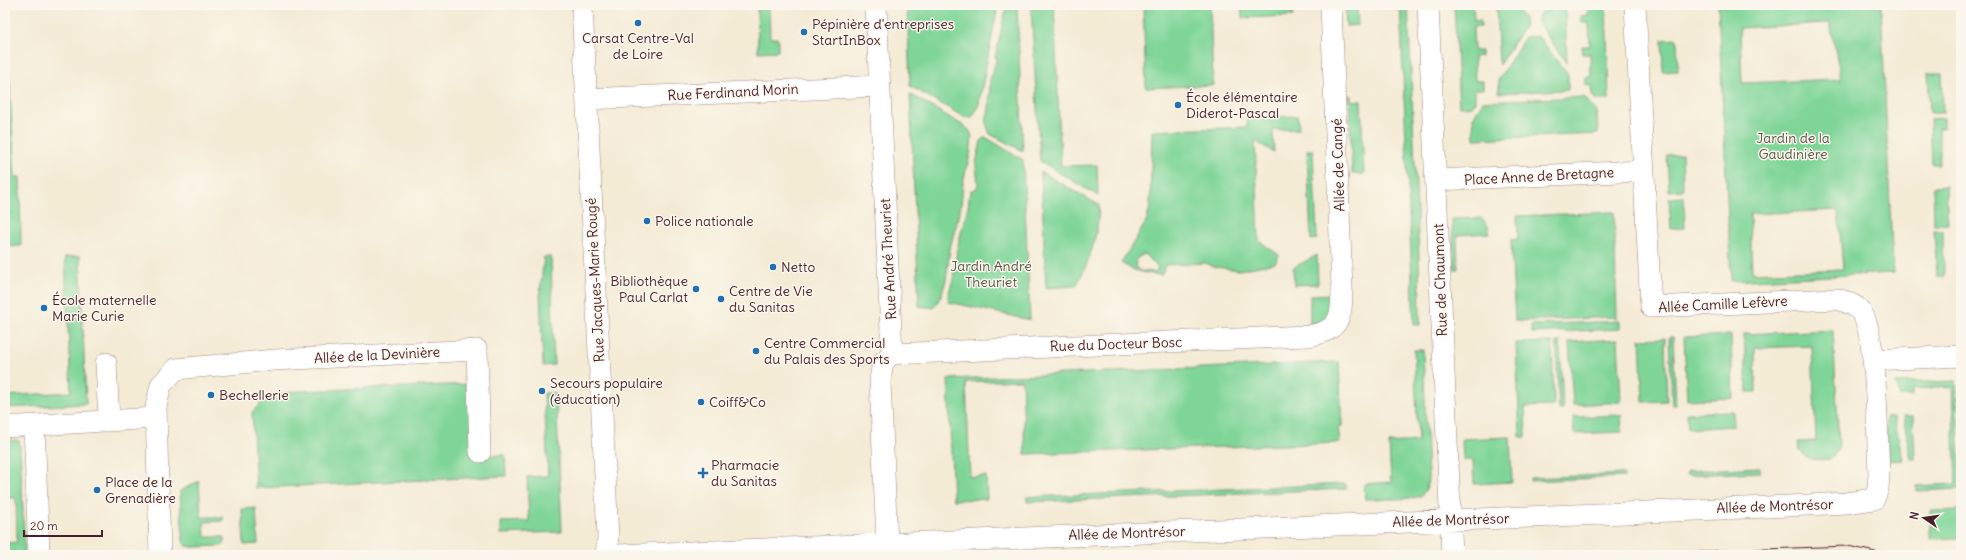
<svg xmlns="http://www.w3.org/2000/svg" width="1966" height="560" font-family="Delius,sans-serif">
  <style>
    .green { fill: #7fd598; stroke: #647a62; fill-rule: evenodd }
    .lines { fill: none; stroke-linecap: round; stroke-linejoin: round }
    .street-casing { stroke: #9f8580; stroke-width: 22 }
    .street { stroke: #fff; stroke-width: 21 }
    .tram { stroke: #4a1f2b; stroke-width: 1 }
    .poi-dot { fill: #1f6fb2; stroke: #fbf7ec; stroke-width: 1.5 }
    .labels { text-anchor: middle; stroke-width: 3; stroke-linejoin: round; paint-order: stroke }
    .poi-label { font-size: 14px; fill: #4a1f2b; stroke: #fbf7ec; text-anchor: start }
    .street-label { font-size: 14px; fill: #4a1f2b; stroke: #fbf7ec }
    .park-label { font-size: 14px; fill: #5a564c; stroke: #fbf7ec }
  </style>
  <rect width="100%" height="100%" fill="#fbf7ec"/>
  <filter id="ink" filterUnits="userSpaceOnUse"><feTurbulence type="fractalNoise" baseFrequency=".025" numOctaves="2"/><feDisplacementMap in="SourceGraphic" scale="8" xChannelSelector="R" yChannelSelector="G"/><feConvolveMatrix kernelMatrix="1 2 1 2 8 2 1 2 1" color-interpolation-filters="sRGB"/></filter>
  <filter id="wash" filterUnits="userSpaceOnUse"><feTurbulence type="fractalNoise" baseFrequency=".012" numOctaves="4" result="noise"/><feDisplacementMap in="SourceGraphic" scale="16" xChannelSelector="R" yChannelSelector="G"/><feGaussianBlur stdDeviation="0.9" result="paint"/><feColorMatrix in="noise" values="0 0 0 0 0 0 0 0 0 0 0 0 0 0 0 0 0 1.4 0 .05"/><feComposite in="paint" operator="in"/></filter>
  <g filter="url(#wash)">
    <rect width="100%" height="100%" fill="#f4ebd5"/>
    <path class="green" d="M757 5H769L770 38H778V51L758 52Z
      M907 5H998L978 108 971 118 964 117 910 86Z
      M1007 5H1017L1023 151 990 134 986 123 987 117 989 110 990 80 997 58 995 57Z
      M1031 5H1054L1061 166 1097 165 1098 196 1040 161Z
      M1143 5H1210L1213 85 1146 88Z
      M1241 5H1292L1293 16 1242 18Z
      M1345 5H1357L1358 25 1346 26Z
      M1400 5H1408L1419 257 1420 325H1414Z
      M1454 5H1473L1474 21 1480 20 1481 27H1473L1474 51H1481V56L1474 57 1475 81H1483V89H1475V101L1472 106 1459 107Z
      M1496 5H1514L1524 19 1525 25 1499 65Z
      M1546 5H1565L1567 63 1538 23V17Z
      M1588 5H1606L1609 100H1596L1592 95 1591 85H1585V78L1591 77 1590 54H1583L1582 46H1590L1589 23H1582L1581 16 1588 15Z
      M1718 5H1881L1893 273 1731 281ZM1830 23 1841 79 1742 83 1740 28ZM1838 210 1843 269 1752 273 1750 214Z
      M1538 36 1568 75V90L1499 93V79L1525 37Z
      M1677 39 1678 71 1663 72 1662 40Z
      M9 72 15 177H20L21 246 5 247V74Z
      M1928 73H1942L1943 113H1930Z
      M910 94 964 126 970 131 972 137 970 155 963 182 961 206 950 248 946 280 941 296 934 308 919 306Z
      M1349 95H1351V101L1361 100 1364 174H1352Z
      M1584 97 1597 112 1598 134 1474 139 1473 118 1483 101Z
      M1298 116 1299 129 1273 130 1274 152 1255 141 1259 241 1279 255 1275 263 1239 270 1215 267 1205 263 1165 265 1162 275C1147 274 1135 272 1121 263L1146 222 1150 207 1152 131 1247 127V118ZM1144 254 1158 267 1156 272 1140 271 1135 266 1137 258Z
      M1944 118V128H1939V164H1932L1930 119Z
      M984 138H987L1023 160 1030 320 949 302 948 296 953 279 958 244 968 207 970 191 977 188 978 185 976 164 981 141Z
      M1307 150H1313L1317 239 1311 240Z
      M1682 154 1683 190 1669 191 1667 155Z
      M1041 172 1099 205C1098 236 1091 258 1076 286L1046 288Z
      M1946 186 1948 224 1934 225 1933 187Z
      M1684 197 1685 228 1671 229 1669 198Z
      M1614 212 1617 317 1515 321 1511 240 1518 239 1517 216Z
      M1481 218 1488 226 1490 233 1457 235 1458 269H1454L1452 219Z
      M1934 230H1943L1944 277H1937Z
      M1317 255 1318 284 1294 285 1293 268Z
      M80 256 86 404 5 408V396L71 392 65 257Z
      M544 257H551L554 365 543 366 540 292Z
      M1333 294V308L1325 321 1310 324V295Z
      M1620 321V329L1532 333 1531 325Z
      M1833 330 1839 446 1835 454 1830 459C1816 461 1799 460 1798 442L1816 441 1812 346 1755 348 1756 392H1747L1744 334Z
      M1731 335 1733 398 1687 400 1684 337Z
      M1669 337H1673L1676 405H1672Z
      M1665 338 1667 401 1643 402 1640 339Z
      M1618 339 1621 402 1573 405 1569 342Z
      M1552 342 1554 406 1525 407 1526 437H1520L1516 343Z
      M1556 342H1560L1563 410H1559Z
      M1414 350H1423L1428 476C1428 483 1427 492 1420 496 1412 500 1376 499 1365 499L1364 484 1391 482 1389 443 1418 441Z
      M1339 362 1342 426 1338 427 1340 443 1025 454 1022 380 966 382 970 477 986 476 987 499 953 500 948 379Z
      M1956 381 1961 489 1916 491V486L1956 484 1952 387 1912 389V396H1899L1896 383Z
      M471 384 474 456 505 455 506 476 256 488 252 412 269 395 300 391Z
      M544 393H556L562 532 501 534V522L529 521 527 477 548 476Z
      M1733 411 1734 426 1688 429 1687 413Z
      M1621 415 1622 432 1574 434 1573 417Z
      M1903 416H1913L1915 459H1911Z
      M1894 417 1903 460 1888 461 1886 418Z
      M1510 437 1512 482 1474 484 1473 460H1463L1462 439Z
      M16 440 19 441 20 446 25 555H5V543L17 542 16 498H5V441Z
      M1760 467V472L1686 475 1687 471Z
      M1624 474V477L1530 481V478Z
      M199 481 201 517H223V521L204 522 205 537H224V543L222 546 191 547 185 545 183 541 180 491Z
      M1346 484V489L1027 502V497Z
      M256 508 258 544 244 545 242 509Z
      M1961 510V538L1930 539V511Z"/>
  </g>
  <g filter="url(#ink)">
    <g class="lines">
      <g class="street-casing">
        <path id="street" d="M582 5 608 537 606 555
          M876 5 892 354 883 362 880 380 887 543 892 555
          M1428 5 1452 555
          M587 99 880 86
          M1436 180 1643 171
          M892 354 1308 336C1340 331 1342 318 1342 288L1331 5
          M1873 360 1961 356
          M106 363 109 421
          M34 426 39 555
          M5 427 155 418
          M160 555 156 407 161 385 176 369 274 360 477 350 480 452
          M617 555 1768 507 1846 503 1874 499 1878 489 1879 473C1877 441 1878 334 1861 312 1855 304 1846 302 1837 299L1651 307 1635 5"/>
      </g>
      <use href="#street" class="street"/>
      <path class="tram" d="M1600 555 1848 546 1889 555"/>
    </g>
  </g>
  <g class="poi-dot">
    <circle cx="638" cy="23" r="4"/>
    <circle cx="804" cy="32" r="4"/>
    <circle cx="1178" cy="105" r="4"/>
    <circle cx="647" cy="221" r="4"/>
    <circle cx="773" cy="267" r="4"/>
    <circle cx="696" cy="289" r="4"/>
    <circle cx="721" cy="299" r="4"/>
    <circle cx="44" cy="308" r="4"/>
    <circle cx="756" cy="351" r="4"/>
    <circle cx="542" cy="391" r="4"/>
    <circle cx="211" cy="395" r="4"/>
    <circle cx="701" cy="402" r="4"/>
    <path d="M701 467h4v4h4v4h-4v4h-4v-4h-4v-4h4z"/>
    <circle cx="97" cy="490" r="4"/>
  </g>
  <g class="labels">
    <g class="poi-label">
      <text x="812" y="29">Pépinière d'entreprises<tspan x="812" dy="16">StartInBox</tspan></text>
      <text x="638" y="43" text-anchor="middle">Carsat Centre-Val<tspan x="638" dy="16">de Loire</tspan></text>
      <text x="1186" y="102">École élémentaire<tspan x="1186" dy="16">Diderot-Pascal</tspan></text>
      <text x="655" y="226">Police nationale</text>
      <text x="781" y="272">Netto</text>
      <text x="688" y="286" text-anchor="end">Bibliothèque<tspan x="688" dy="16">Paul Carlat</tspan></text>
      <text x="729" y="296">Centre de Vie<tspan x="729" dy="16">du Sanitas</tspan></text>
      <text x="52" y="305">École maternelle<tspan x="52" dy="16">Marie Curie</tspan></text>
      <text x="764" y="348">Centre Commercial<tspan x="764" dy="16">du Palais des Sports</tspan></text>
      <text x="550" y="388">Secours populaire<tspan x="550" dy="16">(éducation)</tspan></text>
      <text x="219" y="400">Bechellerie</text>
      <text x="709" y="407">Coiff&amp;Co</text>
      <text x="711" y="470">Pharmacie<tspan x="711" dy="16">du Sanitas</tspan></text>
      <text x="105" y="487">Place de la<tspan x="105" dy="16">Grenadière</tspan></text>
    </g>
    <g class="street-label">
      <text transform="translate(733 92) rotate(-3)" y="5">Rue Ferdinand Morin</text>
      <text transform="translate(1338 165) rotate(-92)" y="5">Allée de Cangé</text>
      <text transform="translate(1539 176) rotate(-3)" y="5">Place Anne de Bretagne</text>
      <text transform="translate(888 259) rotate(-93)" y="5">Rue André Theuriet</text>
      <text transform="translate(595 280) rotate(-93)" y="5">Rue Jacques-Marie Rougé</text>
      <text transform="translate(1440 280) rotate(-92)" y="5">Rue de Chaumont</text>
      <text transform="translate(1723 304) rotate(-3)" y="5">Allée Camille Lefèvre</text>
      <text transform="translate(1116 344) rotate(-2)" y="5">Rue du Docteur Bosc</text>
      <text transform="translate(377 355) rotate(-3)" y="5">Allée de la Devinière</text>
      <text transform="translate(1775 506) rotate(-2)" y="5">Allée de Montrésor</text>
      <text transform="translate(1451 520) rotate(-2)" y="5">Allée de Montrésor</text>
      <text transform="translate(1127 533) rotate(-2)" y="5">Allée de Montrésor</text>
    </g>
    <g class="park-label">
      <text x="1793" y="143">Jardin de la<tspan x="1793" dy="16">Gaudinière</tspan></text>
      <text x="991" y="271">Jardin André<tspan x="991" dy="16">Theuriet</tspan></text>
    </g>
  </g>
  <rect width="1966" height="560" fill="none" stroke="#fbf7ec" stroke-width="20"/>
  <g transform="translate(1924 518) rotate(283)" stroke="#fbf7ec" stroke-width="3" paint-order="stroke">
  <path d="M0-3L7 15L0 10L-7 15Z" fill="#4a1f2b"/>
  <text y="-6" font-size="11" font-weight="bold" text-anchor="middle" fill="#4a1f2b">N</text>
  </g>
  <path d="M24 530v6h78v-6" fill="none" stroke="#4a1f2b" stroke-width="2"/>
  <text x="30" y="530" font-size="12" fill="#4a1f2b" stroke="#fbf7ec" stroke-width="3" paint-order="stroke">20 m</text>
</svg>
